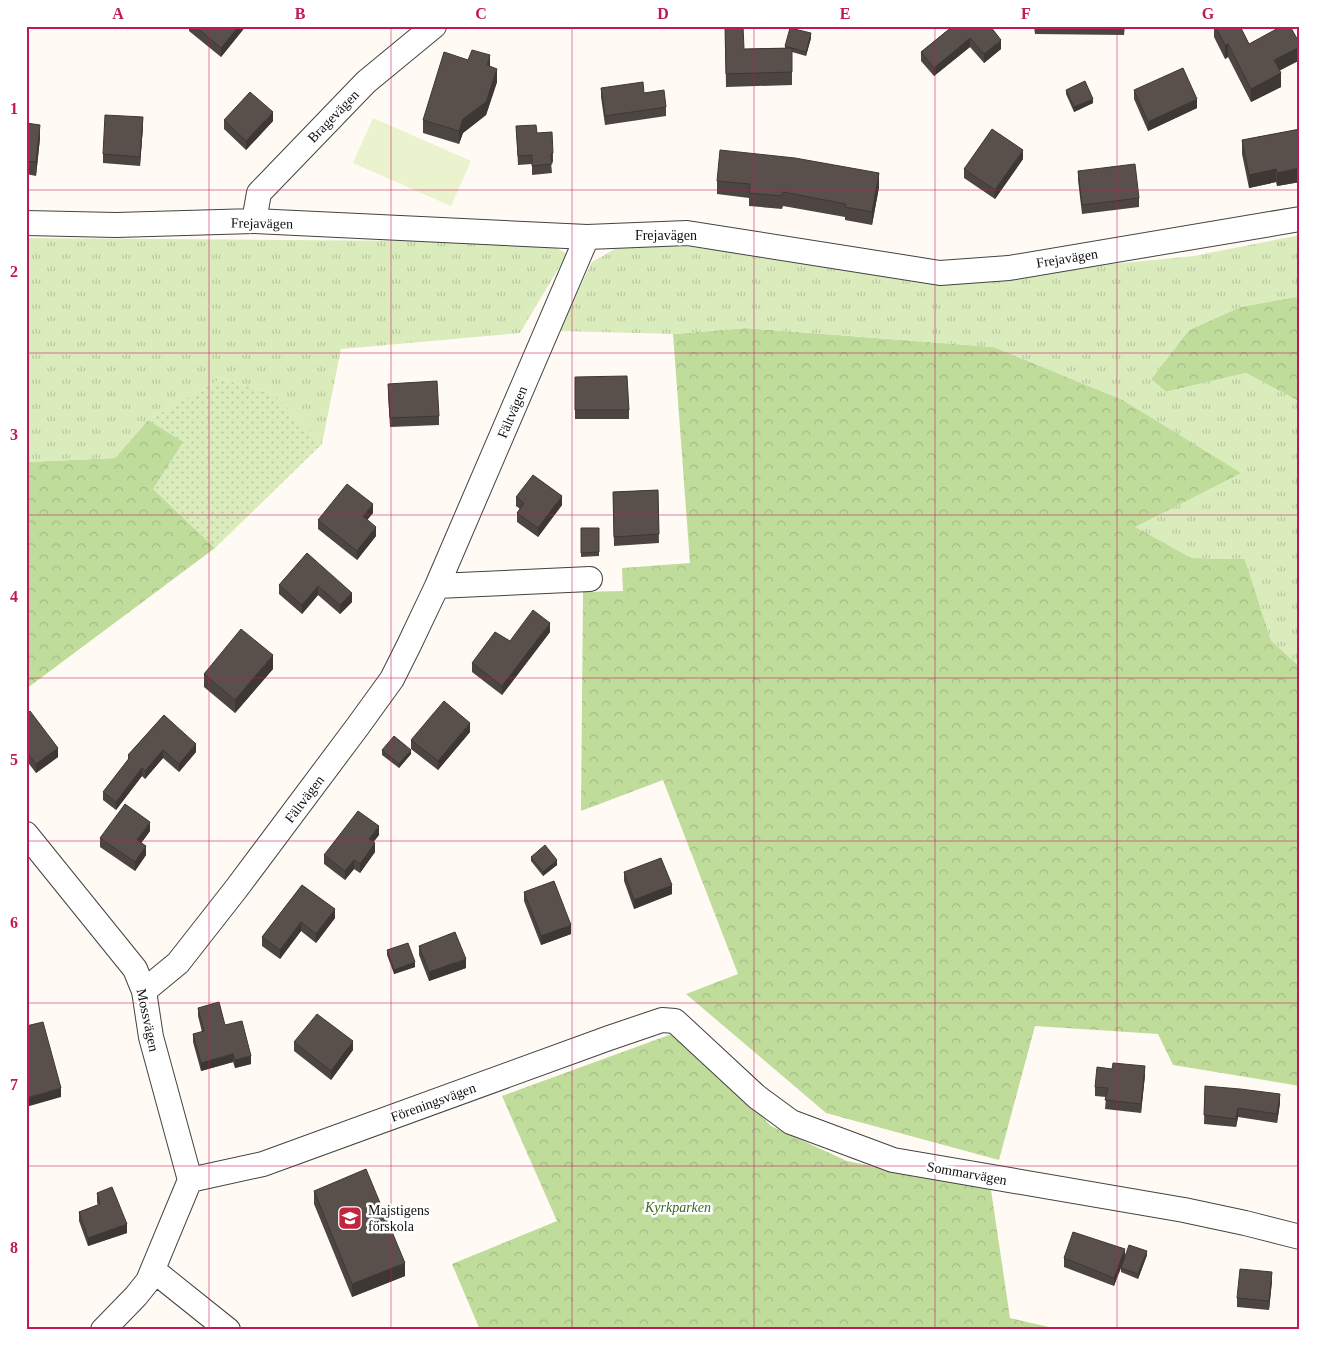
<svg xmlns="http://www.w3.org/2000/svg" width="1326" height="1356" font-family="'Times New Roman',serif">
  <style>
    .grass { fill: url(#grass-dots) }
    .forest { fill: url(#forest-crowns) }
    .park { fill: url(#park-tufts) }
    .pitch { fill: #eaf2ce }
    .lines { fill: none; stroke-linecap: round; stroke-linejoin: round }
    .minor-casing { stroke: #434343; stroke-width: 26 }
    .minor { stroke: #fff; stroke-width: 24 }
    .wall { fill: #4d4541 }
    .shaded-wall { fill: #3e3835 }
    .building { fill: #59504c; stroke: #3e3835 }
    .grid { fill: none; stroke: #c2185b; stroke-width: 1; stroke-opacity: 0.55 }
    .labels { text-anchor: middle; stroke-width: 5; stroke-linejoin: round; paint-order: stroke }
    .street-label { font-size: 14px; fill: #101010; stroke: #fff }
    .park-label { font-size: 14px; font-style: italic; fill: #376a1e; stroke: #fff }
    .poi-label { font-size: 14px; fill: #101010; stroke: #fff; text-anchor: start }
    .neatline { fill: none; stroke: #c2185b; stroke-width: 2 }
    .grid-label { font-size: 16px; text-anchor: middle; font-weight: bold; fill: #c2185b }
  </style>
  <defs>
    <pattern id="grass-dots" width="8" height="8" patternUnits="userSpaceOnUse" patternTransform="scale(1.25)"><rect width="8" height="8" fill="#daebbc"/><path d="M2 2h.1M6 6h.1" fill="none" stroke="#bac8a1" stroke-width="1.8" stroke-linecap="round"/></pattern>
    <pattern id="forest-crowns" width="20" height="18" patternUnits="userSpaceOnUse" patternTransform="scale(1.25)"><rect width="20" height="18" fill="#c0dc9b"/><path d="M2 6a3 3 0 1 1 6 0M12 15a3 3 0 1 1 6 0" fill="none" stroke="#a4bc84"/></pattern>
    <pattern id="park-tufts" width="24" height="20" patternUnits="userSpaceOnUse" patternTransform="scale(1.25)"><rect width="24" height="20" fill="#daebbc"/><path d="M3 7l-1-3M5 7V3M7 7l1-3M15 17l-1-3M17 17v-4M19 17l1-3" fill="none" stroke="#bac8a1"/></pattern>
  </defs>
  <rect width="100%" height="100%" fill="#fffbf4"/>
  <path class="grass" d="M222 378 275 395 322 444 215 548 153 489 148 420Z"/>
  <path class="forest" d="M1300 296V402L1246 373 1166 392 1151 379 1189 330 1240 307Z
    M746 328 994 347 1123 400 1242 473 1191 558 1245 559 1271 640 1300 667V1086L1173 1065 1158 1034 1035 1026 999 1160 826 1113 686 994 738 974 663 780 581 811 583 592 623 591 622 568 690 563 673 334Z
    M148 420 183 442 153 489 215 548 26 689V462L115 458Z
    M680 1031 771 1126 847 1161 991 1190 1010 1318 1062 1330H480L452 1264 557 1221 502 1096Z"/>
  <path class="park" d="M1300 235V296L1240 307 1189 330 1151 379 1166 392 1246 373 1300 402V667L1271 640 1245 559 1191 558 1135 527 1241 473 1123 400 994 347 746 328 673 334 559 331 592 262 624 244 683 246 949 280 1194 256Z
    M26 238 546 242 567 254 520 333 341 349 322 444 275 395 222 378 148 420 115 458 26 462Z"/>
  <path class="pitch" d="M373 118 471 161 451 206 353 163Z"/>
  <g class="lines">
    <g class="minor-casing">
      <path id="minor" d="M254 221 259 193 366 82 434 26
        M26 223 116 225 254 221 587 237 687 233 940 273 1009 268 1300 219
        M437 586 587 237
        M26 834 135 969 144 991 151 1037 190 1180
        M144 991 178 963 236 889 358 726 392 679 409 645 437 586 590 579
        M190 1180 263 1164 609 1038 662 1020 675 1021 757 1097 791 1122 893 1160 1184 1210 1245 1223 1300 1237
        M153 1270 228 1330
        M103 1330 136 1296 148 1281 190 1180"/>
    </g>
    <use href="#minor" class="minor"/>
  </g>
  <path class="wall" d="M189 26H246L221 57 189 31Z
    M725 26 744 49 785 48V46L811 38 806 56 792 52V85L726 87Z
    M953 26 1001 49 984 63 970 47 934 76 921 61V52Z
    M1034 26H1125L1124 35 1035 34Z
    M1214 26H1240L1249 44H1300V60L1279 71 1281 87 1251 102 1228 57 1225 59 1214 37Z
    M490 66 497 82 486 115 463 133 459 144 423 133V120Z
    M601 88 644 93 666 107V116L605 125 601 97Z
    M1066 90 1093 103 1074 112 1066 94Z
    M1134 90 1197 108 1148 131 1134 99Z
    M224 120 273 121 246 150 224 129Z
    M26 123 40 138 36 176 26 174Z
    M143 126 140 166 103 163V154Z
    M516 126 537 133 553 153V162H551L552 173 532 175V164L518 165Z
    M1300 129V182L1277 186 1276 182 1249 188 1242 154V140Z
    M1023 159 995 199 964 178V169Z
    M1078 171 1139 198V207L1082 214 1078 180Z
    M717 181 879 187 872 225 845 220V217L783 206 782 209 749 206V198L717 194Z
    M575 377 629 410V419H575Z
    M388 393 439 416V425L390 427Z
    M658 490 659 543 614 546 613 492Z
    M516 497 562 505 538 537 517 522V513L520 509 516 506Z
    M373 513 367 520 376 536 357 560 318 529V520Z
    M581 528H599V556L581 557Z
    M307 553 352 602 340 614 318 595 302 614 279 594V585Z
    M550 632 502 695 472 672V663L510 641Z
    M273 669 235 713 204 687V674Z
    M26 714 58 757 36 773 26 760Z
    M164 715 196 752 179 772 163 758 145 779 142 776 116 810 103 800V792L128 760V755Z
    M470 732 438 770 411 749V740Z
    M382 750 411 754 399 768 382 755Z
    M150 831 141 843 146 855 135 871 100 847V838Z
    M379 835 373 842 375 852 360 873 354 869 345 880 324 864V855Z
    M531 857 557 865 543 876 531 861Z
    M624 872 672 894 634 909 624 881Z
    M302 885 335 918 316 943 301 931 280 959 262 946V937Z
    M524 892 571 934 541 945 524 901Z
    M419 946 466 968 429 981 419 955Z
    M387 950 415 967 394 974 387 955Z
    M198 1008 225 1025 251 1064 235 1068 233 1062 201 1071 193 1042V1034L202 1032 198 1016Z
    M294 1042 353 1050 331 1080 294 1051Z
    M1112 1069 1145 1075 1141 1113 1105 1109 1106 1097 1095 1096V1087Z
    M1205 1086 1280 1103 1277 1123 1238 1117 1236 1127 1204 1124Z
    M314 1191 405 1276 352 1297 314 1204Z
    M97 1193 127 1233 88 1246 79 1221V1212L98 1205 97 1202Z
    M1125 1249 1114 1286 1064 1267V1258Z
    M1147 1255 1138 1279 1121 1272V1268Z
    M1272 1281 1269 1310 1237 1307V1298Z"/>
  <path class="shaded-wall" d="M239 26H246L221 57V48Z
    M811 33V38L806 56V52Z
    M970 38V47L934 76V68Z
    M1001 40V49L984 63V54Z
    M1228 44V57L1225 59V45Z
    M1300 47V60L1274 73V60Z
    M490 55V69L487 65Z
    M497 69V82L486 115 463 133 459 144V131L463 119Z
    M1281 73V87L1251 102V89Z
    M1093 99V103L1074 112V107Z
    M1197 99V108L1148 131V122Z
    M273 112V121L246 150V141Z
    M143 117V126L140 166V157Z
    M40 125V138L36 176V162Z
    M1023 150V159L995 199V190Z
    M1300 168V182L1277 186V173Z
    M1276 169V182L1249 188V175Z
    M879 173V187L872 225V212Z
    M562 496V505L538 537V528Z
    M373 504V513L363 525V516Z
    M376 527V536L357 560V551Z
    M318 586V595L302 614V605Z
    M352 593V602L340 614V605Z
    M550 623V632L502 695V686Z
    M273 655V669L235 713V700Z
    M470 723V732L438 770V761Z
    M196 744V752L179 772V764Z
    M58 748V757L36 773V764Z
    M163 750V758L145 779V771Z
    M411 750V754L399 768V764Z
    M142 768V776L116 810V802Z
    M150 822V831L137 849V840Z
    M379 826V835L369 848V839Z
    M375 843V852L360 873V864Z
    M146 846V855L135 871V862Z
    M354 860V869L345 880V871Z
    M557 860V865L543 876V872Z
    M672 885V894L634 909V900Z
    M335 909V918L316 943V934Z
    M301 922V931L280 959V950Z
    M571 925V934L541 945V936Z
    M466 959V968L429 981V972Z
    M415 962V967L394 974V970Z
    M353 1041V1050L331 1080V1071Z
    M233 1054V1062L201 1071V1063Z
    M251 1056V1064L235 1068V1060Z
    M1145 1066V1075L1141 1113V1104Z
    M61 1088V1097L26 1107V1098Z
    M1280 1094V1103L1277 1123V1114Z
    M1238 1108V1117L1236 1127V1119Z
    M127 1224V1233L88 1246V1238Z
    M1125 1249V1258L1114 1286V1278Z
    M1147 1251V1255L1138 1279V1274Z
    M405 1263V1276L352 1297V1284Z
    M1272 1272V1281L1269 1310V1301Z"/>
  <path class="building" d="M195 26H239L221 48Z
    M725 26H743L744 49 792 48V72L726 74Z
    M953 26H990L1001 40 984 54 970 38 934 68 921 52Z
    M1215 26H1240L1249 44 1282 26H1290L1300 44V47L1274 60 1281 73 1251 89 1228 44 1225 45Z
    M790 28 811 33 806 52 785 46Z
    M472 50 490 55 487 65 497 69 486 102 463 119 459 131 423 120 444 52 468 60Z
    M1183 68 1197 99 1148 122 1134 90Z
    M1085 81 1093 99 1074 107 1066 90Z
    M643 82 644 93 664 90 666 107 605 116 601 88Z
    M250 92 273 112 246 141 224 120Z
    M105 115 143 117 140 157 103 154Z
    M26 123 40 125 36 162 26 161Z
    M536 125 537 133 552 132 553 153 551 154 552 164 532 166V155L518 156 516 126Z
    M992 129 1023 150 995 190 964 169Z
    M1300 129V168L1277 173 1276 169 1249 175 1242 140Z
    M720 150 795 158 879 173 872 212 845 207 846 204 783 192 782 196 749 193 750 184 717 181Z
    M1135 164 1139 198 1082 205 1078 171Z
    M627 376 629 410H575V377Z
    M437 381 439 416 390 418 388 384Z
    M533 475 562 496 538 528 517 513 524 503 516 497Z
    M347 484 373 504 363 516 376 527 357 551 318 520Z
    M658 490 659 534 614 537 613 492Z
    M581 528H599V552L581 553Z
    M307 553 352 593 340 605 318 586 302 605 279 585Z
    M533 610 550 623 502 686 472 663 495 632 510 641Z
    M241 629 273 655 235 700 204 674Z
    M444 701 470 723 438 761 411 740Z
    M30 711 58 748 36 764 26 751V714Z
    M164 715 196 744 179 764 163 750 145 771 142 768 116 802 103 792 130 757 128 755Z
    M394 736 411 750 399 764 382 750Z
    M125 804 150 822 137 840 146 846 135 862 100 838Z
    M358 811 379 826 369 839 375 843 360 864 354 860 345 871 324 855Z
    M545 845 557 860 543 872 531 857Z
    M661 858 672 885 634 900 624 872Z
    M554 881 571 925 541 936 524 892Z
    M302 885 335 909 316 934 301 922 280 950 262 937Z
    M455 932 466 959 429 972 419 946Z
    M408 943 415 962 394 970 387 950Z
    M219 1002 225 1025 242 1021 251 1056 235 1060 233 1054 201 1063 193 1034 204 1031 198 1008Z
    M317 1014 353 1041 331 1071 294 1042Z
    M43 1022 61 1088 26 1098V1026Z
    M1113 1063 1145 1066 1141 1104 1105 1100 1108 1088 1095 1087 1097 1067 1112 1069Z
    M1205 1086 1240 1089 1280 1094 1277 1114 1238 1108 1236 1119 1204 1115Z
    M366 1169 405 1263 352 1284 314 1191Z
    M112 1187 127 1224 88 1238 79 1212 100 1204 97 1193Z
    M1073 1232 1125 1249 1114 1278 1064 1258Z
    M1129 1245 1147 1251 1138 1274 1121 1268Z
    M1240 1269 1272 1272 1269 1301 1237 1298Z"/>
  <path class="grid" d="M209 26V1330M391 26V1330M572 26V1330M754 26V1330M935 26V1330M1117 26V1330M26 190H1300M26 353H1300M26 515H1300M26 678H1300M26 841H1300M26 1003H1300M26 1166H1300"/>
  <defs>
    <g id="school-square" transform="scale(1.25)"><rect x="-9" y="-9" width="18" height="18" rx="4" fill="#c3253f" stroke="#fff"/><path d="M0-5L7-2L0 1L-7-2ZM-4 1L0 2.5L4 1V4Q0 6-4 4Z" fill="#fff"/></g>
  </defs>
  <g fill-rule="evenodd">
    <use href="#school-square" x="350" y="1218"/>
  </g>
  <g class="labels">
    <g class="street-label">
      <text transform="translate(333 116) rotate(-46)" y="5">Bragevägen</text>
      <text transform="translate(262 223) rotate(1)" y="5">Frejavägen</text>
      <text x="666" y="240">Frejavägen</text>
      <text transform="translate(1067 258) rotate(-9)" y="5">Frejavägen</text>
      <text transform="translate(512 412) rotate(-67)" y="5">Fältvägen</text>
      <text transform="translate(304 799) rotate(-53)" y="5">Fältvägen</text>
      <text transform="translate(148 1020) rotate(78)" y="5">Mossvägen</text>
      <text transform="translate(433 1102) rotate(-20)" y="5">Föreningsvägen</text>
      <text transform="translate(967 1173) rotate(10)" y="5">Sommarvägen</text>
    </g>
    <g class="park-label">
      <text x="678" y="1212">Kyrkparken</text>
    </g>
    <g class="poi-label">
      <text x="368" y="1215">Majstigens<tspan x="368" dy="16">förskola</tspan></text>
    </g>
  </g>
  <rect width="1326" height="1356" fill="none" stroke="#ffffff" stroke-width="55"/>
  <rect x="28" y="28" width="1270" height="1300" class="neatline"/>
  <g class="grid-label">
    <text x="118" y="19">A</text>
    <text x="300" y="19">B</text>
    <text x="481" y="19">C</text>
    <text x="663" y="19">D</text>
    <text x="845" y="19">E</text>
    <text x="1026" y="19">F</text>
    <text x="1208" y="19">G</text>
    <text x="14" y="114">1</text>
    <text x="14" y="277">2</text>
    <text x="14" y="440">3</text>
    <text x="14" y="602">4</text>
    <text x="14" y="765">5</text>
    <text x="14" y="928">6</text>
    <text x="14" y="1090">7</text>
    <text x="14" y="1253">8</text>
  </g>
</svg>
